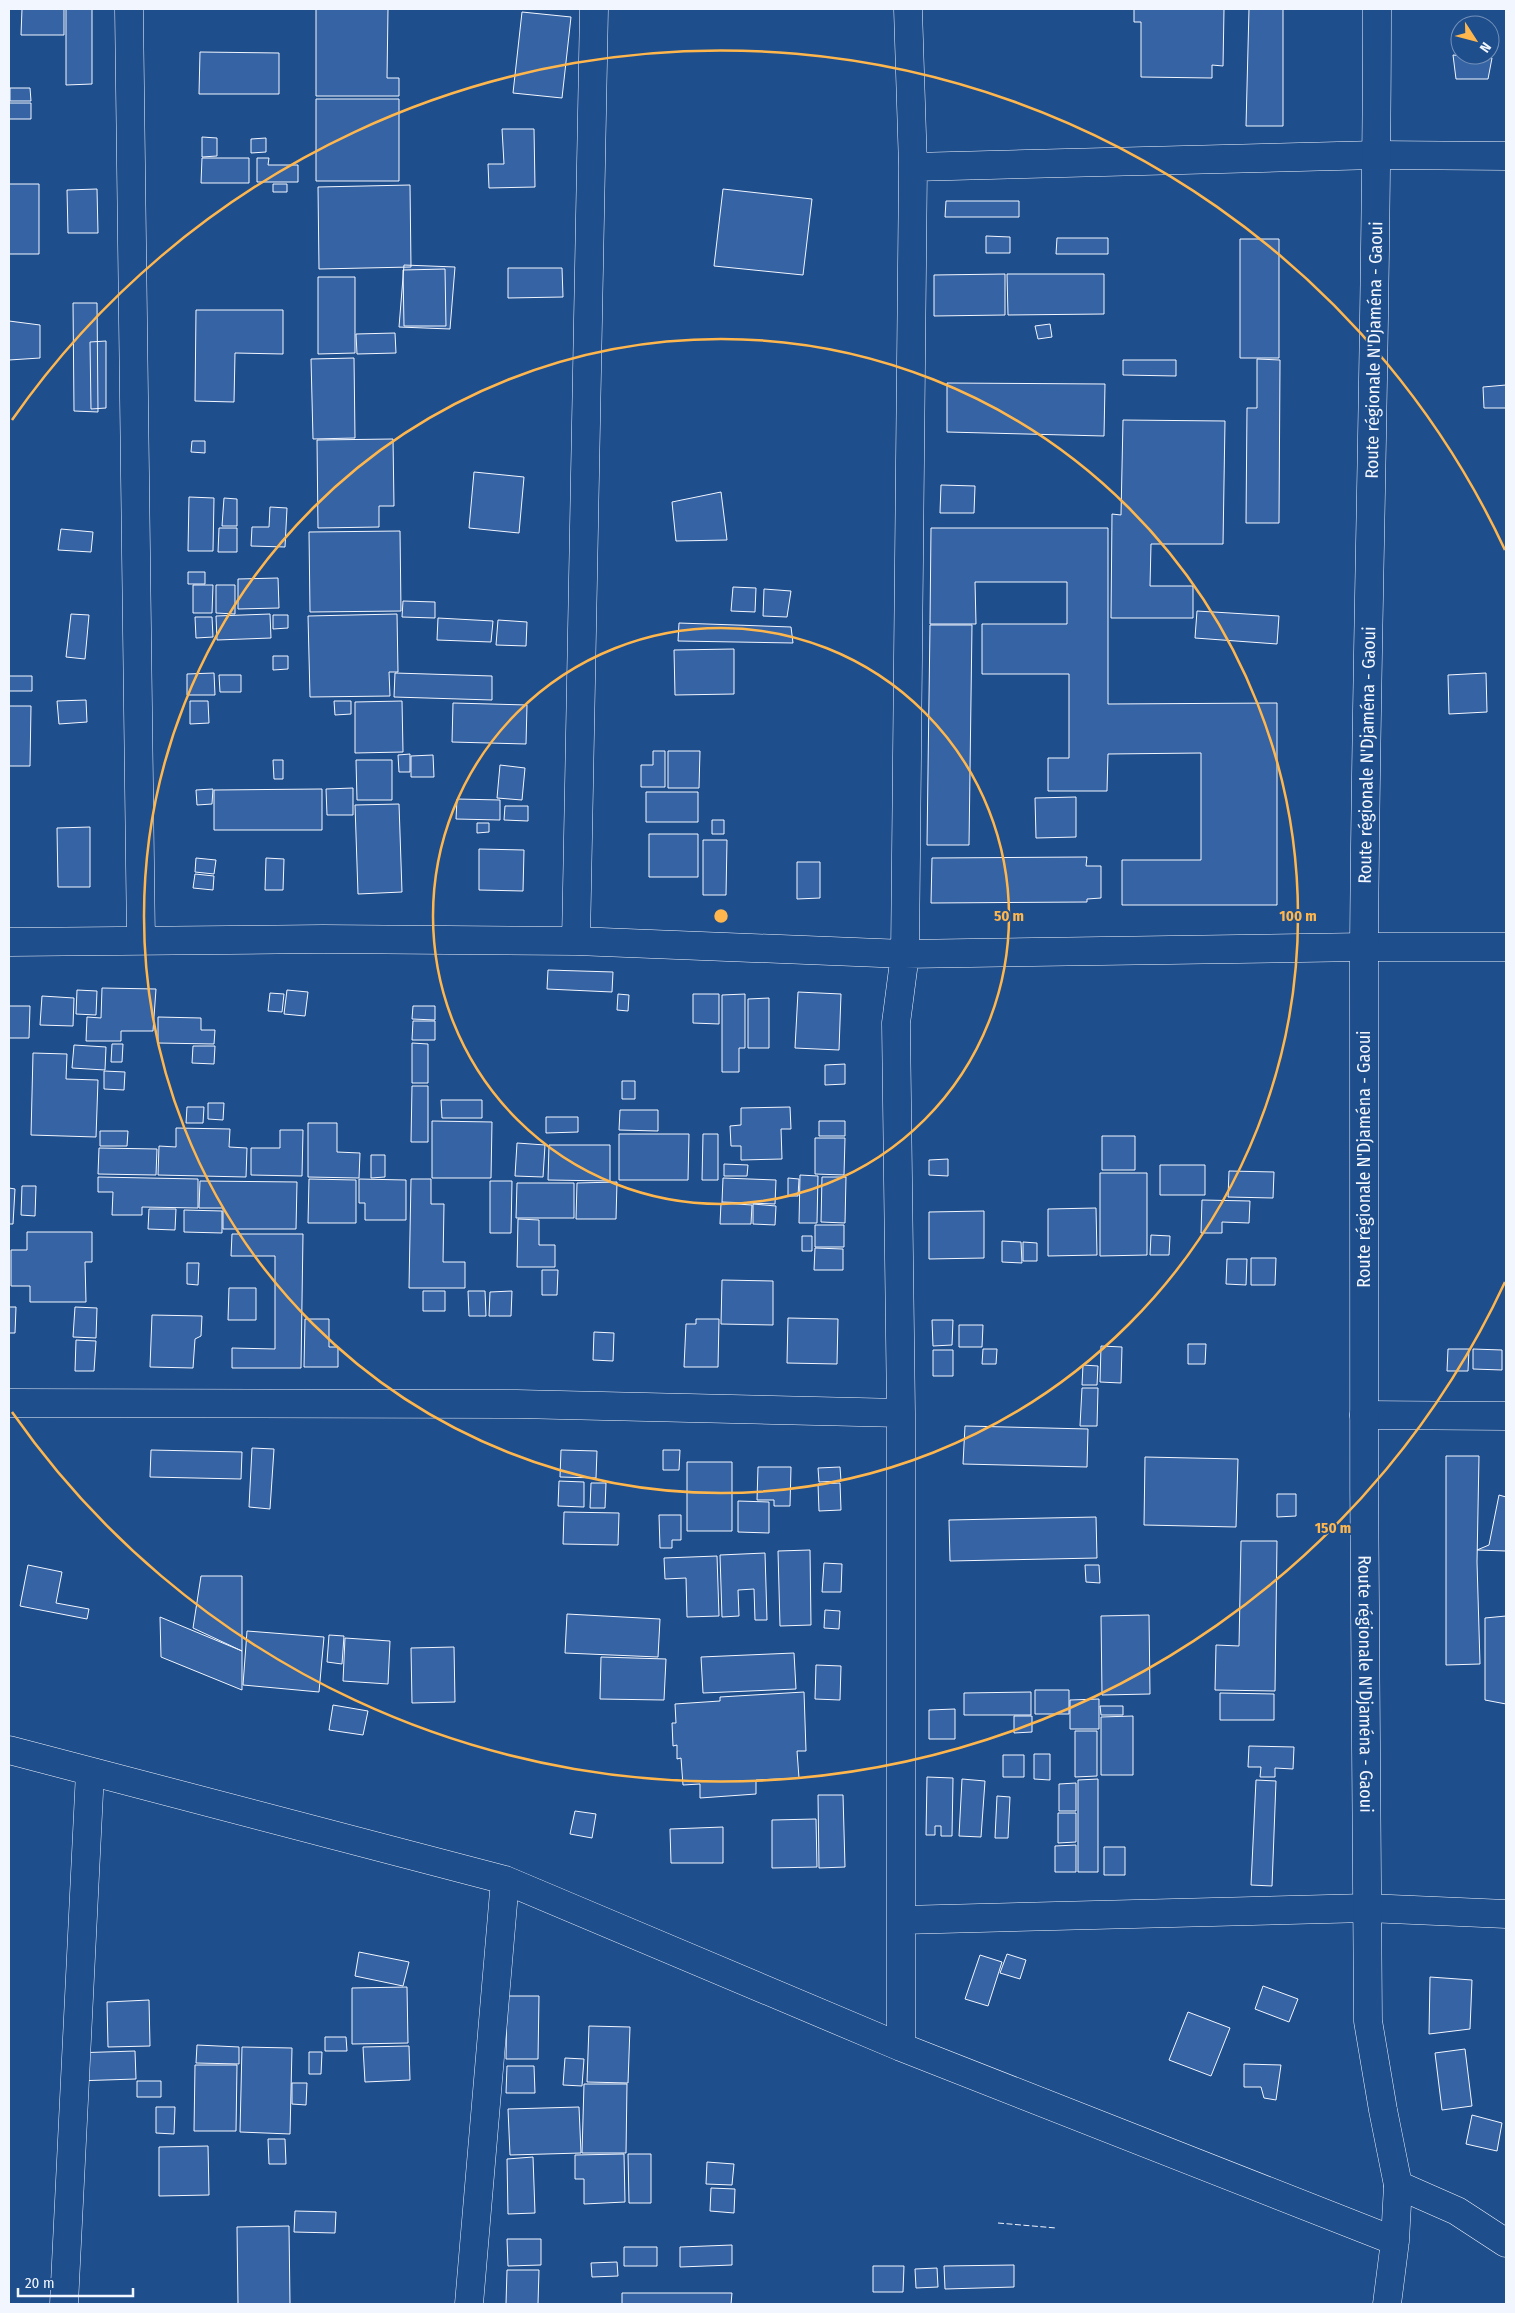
<svg xmlns="http://www.w3.org/2000/svg" width="1515" height="2313" font-family="'Fira Sans Condensed',sans-serif">
  <style>
    .building { fill: #3563a3; stroke: #f2f6ff }
    .lines { fill: none; stroke-linecap: round; stroke-linejoin: round }
    .street-casing { stroke: #f2f6ff; stroke-width: 29 }
    .secondary-casing { stroke: #f2f6ff; stroke-width: 29 }
    .street { stroke: #1f4e8c; stroke-width: 28 }
    .secondary { stroke: #1f4e8c; stroke-width: 28 }
    .fence { stroke: #f2f6ff; stroke-width: 1; stroke-dasharray: 6 2.5; stroke-linecap: butt }
    .ring { fill: none; stroke: #ffb74d; stroke-width: 2.5 }
    .labels { text-anchor: middle; stroke-width: 4; stroke-linejoin: round; paint-order: stroke }
    .street-label { font-size: 18px; fill: #f2f6ff; stroke: #1f4e8c }
    .centre { fill: #ffb74d; stroke: #1f4e8c; stroke-width: 2.5 }
    .ring-label { font-size: 15px; text-anchor: middle; font-weight: bold; fill: #ffb74d; stroke: #1f4e8c; stroke-width: 4; stroke-linejoin: round; paint-order: stroke }
  </style>
  <rect width="100%" height="100%" fill="#1f4e8c"/>
  <path class="building" d="M22 9H64V35H21Z
    M66 9H92V84L66 85Z
    M316 9H388L387 78H399V96H316Z
    M1134 9H1224L1223 66 1212 65V78L1141 77V22H1134Z
    M1249 9H1283V126H1246Z
    M522 12 571 17 562 98 513 93Z
    M200 52 279 53V94H199Z
    M1453 55 1492 58 1488 79H1456Z
    M10 88H30L31 101H10Z
    M316 99H399V181H316Z
    M9 103H31V119H9Z
    M502 129H534L535 187 489 188 488 164H504Z
    M202 137 217 138V156L202 157Z
    M266 138V152L251 153V139Z
    M202 158H249V183H201Z
    M257 158H269L268 165H298V182H257Z
    M9 184H39V254H9Z
    M273 184H287V192H273Z
    M410 185 411 267 319 269 318 187Z
    M97 189 98 233H68L67 190Z
    M723 189 812 199 803 275 714 266Z
    M946 201H1019V217H945Z
    M986 236 1010 237V253H986Z
    M1057 238H1108V254H1056Z
    M1240 239H1279V358H1240Z
    M404 265 455 267 450 329 399 327Z
    M508 268H562L563 297 508 298Z
    M445 269 446 326H404L403 270Z
    M1005 274V315L934 316V275Z
    M1007 274H1104V314L1008 315Z
    M318 277H355V353L318 354Z
    M73 303H97L98 412 74 411Z
    M196 310H283V354L235 353 234 402 195 401Z
    M9 321 40 325V358L9 360Z
    M1050 324 1052 337 1038 339 1035 326Z
    M395 333 396 353 357 354 356 334Z
    M106 341V408L91 409 90 342Z
    M354 358 355 438 313 439 311 359Z
    M1257 359 1280 360 1279 523H1246L1247 408H1257Z
    M1123 360H1176V376L1123 375Z
    M947 383 1105 384 1104 436 947 432Z
    M1506 385V408H1484L1483 387Z
    M1123 420 1225 421 1223 544H1151L1150 586H1193V618H1111L1112 514 1121 515Z
    M393 439 394 506H379V527L318 528 317 440Z
    M192 441H205V453L191 452Z
    M474 472 524 477 519 533 469 528Z
    M941 485 975 486 974 513H940Z
    M721 492 727 540 676 541 672 502Z
    M189 497 214 498 213 551H188Z
    M224 498 237 499V526H222Z
    M270 507 287 508 285 547 251 546 252 527H269Z
    M219 528H237V552H218Z
    M931 528H1108V704L1277 703V905H1122V860H1201V753L1108 754 1107 791H1048V758H1069V674H982V624H1067V582H975L976 624H930Z
    M61 529 93 532 91 552 58 550Z
    M400 531 401 611 310 612 309 532Z
    M188 572H205V584H188Z
    M278 578 279 608 238 609V579Z
    M193 585H213L212 613H193Z
    M216 585H235V614L216 613Z
    M733 587 756 588 755 612 731 611Z
    M764 589 791 591 787 617 763 616Z
    M403 601 435 602V618L402 617Z
    M1197 611 1279 616 1277 644 1195 638Z
    M71 614 89 615 85 659 66 657Z
    M270 614 271 638 217 640 216 616Z
    M397 614 398 672H389L390 696 310 697 308 616Z
    M273 615H288V628L273 629Z
    M195 617H212L213 637 196 638Z
    M438 618 493 621 491 642 437 640Z
    M498 620 527 622 526 646 496 645Z
    M679 623 791 627 793 643 678 641Z
    M930 625H972L969 845H927Z
    M734 649V694L675 695 674 650Z
    M273 656H288V669L273 670Z
    M214 673 215 695H187V674Z
    M395 673 492 676V700L394 697Z
    M1486 673 1487 712 1449 714 1448 675Z
    M219 675H241V692H220Z
    M9 676H32V691H9Z
    M86 700 87 722 59 724 57 701Z
    M190 701H208L209 723 190 724Z
    M334 701H351V714L335 715Z
    M402 701 403 752 355 753V702Z
    M453 703 527 705 526 744 452 742Z
    M9 706H31L30 766H9Z
    M653 751H665V787H641V765H653Z
    M668 751H700L699 788H668Z
    M410 754V772H399L398 755Z
    M433 755 434 777H411V756Z
    M273 760H283V779H274Z
    M356 760H392V800H357Z
    M500 765 525 768 522 800 497 798Z
    M353 788V815H327L326 789Z
    M213 789 212 804 197 805 196 790Z
    M322 789V830H214V790Z
    M646 792H698V822H646Z
    M1076 797V837L1036 838 1035 798Z
    M457 799 500 800V820L456 819Z
    M399 804 402 892 358 894 355 805Z
    M505 806H528V821L504 820Z
    M712 820H724V834H712Z
    M477 823H489V832L477 833Z
    M90 827V887H58L57 828Z
    M649 834H698V877H649Z
    M703 840H727L726 895H703Z
    M479 849 524 850 523 891 479 890Z
    M1087 857 1086 866H1101V898L1087 899V902L931 903 932 858Z
    M196 858 216 860 214 874 195 872Z
    M266 858 284 859 283 890H265Z
    M797 862H820V898L797 899Z
    M195 874 214 876 213 890 193 888Z
    M548 970 613 972 612 992 547 989Z
    M102 988 156 989 153 1031H121V1041H86L87 1017 101 1018Z
    M77 990 97 991 96 1015 76 1014Z
    M287 990 308 992 305 1016 284 1014Z
    M798 992 841 994 839 1050 795 1048Z
    M270 993 284 994 282 1012 268 1011Z
    M618 994 629 995 628 1011 617 1010Z
    M693 994H719V1024L693 1023Z
    M745 994V1048H739V1072H722V995Z
    M42 996 74 998 73 1026 40 1025Z
    M769 998V1048H748V999Z
    M9 1006H30L29 1038H9Z
    M413 1006H435V1020L412 1019Z
    M158 1017 201 1018V1030H215L214 1044 158 1043Z
    M413 1021H435V1040H412Z
    M412 1043 428 1044V1083H412Z
    M112 1044H123L122 1062H111Z
    M74 1045 106 1047 105 1070 72 1068Z
    M193 1046H215L214 1064 192 1063Z
    M33 1053 67 1054 66 1079 98 1080 96 1137 31 1135Z
    M845 1064V1084L825 1085V1065Z
    M104 1071 125 1072 124 1090 104 1089Z
    M622 1081H635V1099H622Z
    M412 1086H428V1142H411Z
    M441 1100H482V1118H442Z
    M208 1103H224L223 1120 208 1119Z
    M187 1107H204L203 1123H186Z
    M790 1107 791 1129H781L782 1159 741 1160V1146H731L730 1126 741 1125V1108Z
    M620 1110H658V1131L619 1130Z
    M546 1117H578V1132L546 1133Z
    M432 1121 492 1122 491 1178H432Z
    M819 1121H845V1136H819Z
    M308 1123H337V1152L360 1153 359 1178 308 1177Z
    M176 1128 230 1129 229 1147 247 1148 246 1177 158 1175 159 1146 176 1147Z
    M280 1130H303L302 1176 251 1175V1148H280Z
    M100 1131H128L127 1146H100Z
    M619 1134H689L688 1180H619Z
    M703 1134H718V1180H702Z
    M1102 1136H1135V1170H1102Z
    M815 1138H845L844 1175 815 1174Z
    M517 1143 545 1145 543 1177 515 1176Z
    M549 1145H610V1181L548 1180Z
    M99 1148 157 1149 156 1175 98 1174Z
    M371 1155H385V1177L371 1178Z
    M948 1159V1176L929 1175V1160Z
    M724 1164 748 1165 747 1176H724Z
    M1160 1165H1205V1195H1160Z
    M1229 1171 1274 1172 1273 1198 1228 1197Z
    M1100 1173H1147V1255L1100 1256Z
    M800 1175 818 1176 817 1223H799Z
    M98 1177 198 1179V1208L142 1207V1215H112L113 1192H98Z
    M822 1177H846L845 1223 821 1222Z
    M723 1178 776 1180 775 1204 722 1202Z
    M788 1178 799 1179 798 1196H788Z
    M309 1179 356 1180V1223H308Z
    M359 1179 406 1180V1220H365V1203H359Z
    M411 1179H431V1204H444L443 1262H465V1288H409Z
    M200 1181 297 1182 296 1229H223V1208H199Z
    M490 1181H512L511 1233H490Z
    M617 1182 616 1219H576L577 1183Z
    M517 1183H574V1218H516Z
    M22 1186H36L35 1216 21 1215Z
    M9 1188 15 1189 13 1224H9Z
    M1202 1200 1250 1201 1249 1223 1222 1222V1233H1201Z
    M721 1203 752 1205 751 1224H720Z
    M753 1204 776 1206 775 1225 753 1224Z
    M1096 1208 1097 1255 1048 1256V1209Z
    M149 1209H176L175 1230 148 1229Z
    M184 1210 222 1211V1233L184 1232Z
    M984 1211V1258L929 1259V1212Z
    M518 1219 539 1220V1245H555V1267H517Z
    M815 1225H844V1247H815Z
    M27 1232H92V1262H85L86 1302H30V1286H11V1250H27Z
    M232 1234H303L301 1368H232V1348L275 1349V1256H231Z
    M1151 1235 1170 1236 1169 1255H1150Z
    M802 1236H812V1251H802Z
    M1002 1241 1021 1242 1022 1263 1002 1262Z
    M1023 1242 1037 1243V1261H1023Z
    M815 1248 843 1249V1270H814Z
    M1251 1258H1276L1275 1285H1251Z
    M1227 1259H1247L1246 1285 1226 1284Z
    M187 1263H199L198 1285 187 1284Z
    M542 1270H558L557 1295H542Z
    M722 1280 773 1281V1325L721 1324Z
    M229 1288H256V1320H228Z
    M423 1291H445V1311H423Z
    M468 1291H485L486 1316H469Z
    M512 1291 511 1316H489L490 1292Z
    M9 1307H16L15 1333H9Z
    M75 1307 97 1308 96 1338 73 1337Z
    M152 1315 202 1316 201 1336 195 1339 193 1368 150 1367Z
    M788 1318 838 1319 837 1364 787 1363Z
    M305 1319H329V1347H338V1367H304Z
    M696 1319H719L718 1367H684L686 1324H696Z
    M932 1320H953L952 1345 933 1346Z
    M959 1325H983L982 1347H959Z
    M594 1332 614 1333 613 1361 593 1360Z
    M76 1340 96 1341 94 1371H75Z
    M1188 1344H1206L1205 1364H1188Z
    M1101 1346 1122 1347 1121 1383 1100 1382Z
    M983 1349H997L996 1364H982Z
    M1448 1349H1469L1468 1371H1447Z
    M1473 1349 1502 1350V1370L1473 1369Z
    M933 1350H953V1376H933Z
    M1083 1365 1098 1366 1097 1385H1082Z
    M1082 1388H1098L1097 1426H1080Z
    M965 1426 1088 1429 1087 1467 963 1464Z
    M252 1448 274 1449 270 1509 249 1507Z
    M151 1450 242 1452 241 1479 150 1477Z
    M561 1450 597 1451 596 1478 560 1477Z
    M663 1450H680L679 1470H663Z
    M1446 1456H1479L1477 1562 1480 1664 1446 1665Z
    M1145 1457 1238 1459 1236 1527 1144 1525Z
    M687 1462H732V1531H687Z
    M758 1467H791L790 1506H774V1500H757Z
    M840 1467 841 1481 819 1482 818 1468Z
    M559 1481 584 1482V1507L558 1506Z
    M591 1483H606L605 1508H590Z
    M840 1483 841 1510 819 1511 818 1484Z
    M1277 1494H1296V1516L1277 1517Z
    M1499 1495 1506 1497V1551L1477 1550 1489 1545Z
    M738 1501 769 1502V1533L738 1532Z
    M564 1512 619 1513 618 1545 563 1544Z
    M659 1515H681V1540H672V1548H660Z
    M1096 1517 1097 1558 950 1561 949 1520Z
    M1241 1541H1277L1275 1691 1215 1690 1216 1645 1239 1646Z
    M810 1550 811 1625 780 1626 778 1551Z
    M765 1553 767 1620H755L754 1589 738 1590 739 1616 722 1617 720 1555Z
    M717 1556 719 1616 687 1617 686 1578 665 1579 664 1558Z
    M824 1563 842 1564 841 1592H822Z
    M28 1565 62 1572 56 1603 89 1609 87 1619 20 1606Z
    M1085 1565H1099L1100 1583 1086 1582Z
    M201 1576H242V1651L193 1628Z
    M825 1610 840 1611 839 1629 824 1628Z
    M567 1614 660 1619 658 1657 565 1653Z
    M1149 1615 1150 1694 1102 1695 1101 1616Z
    M1506 1616V1704L1485 1700V1618Z
    M160 1617 242 1651V1690L161 1657Z
    M247 1631 324 1637 319 1692 243 1685Z
    M329 1635 344 1636 342 1664 327 1662Z
    M345 1638 390 1641 388 1684 343 1681Z
    M454 1647 455 1702 412 1703 411 1648Z
    M794 1653 796 1689 703 1693 701 1657Z
    M601 1657 666 1659 664 1700 600 1699Z
    M816 1665 841 1666 840 1700 815 1699Z
    M1035 1690H1069V1714H1035Z
    M804 1692 806 1751H797L799 1778 756 1780V1794L700 1798V1784L683 1785 681 1758 677 1759V1745L673 1746 672 1723H676L675 1704 720 1701V1697Z
    M1031 1692V1715H964V1693Z
    M1220 1693 1274 1694V1720H1220Z
    M1099 1699V1729H1070V1700Z
    M333 1705 368 1711 363 1735 329 1730Z
    M1100 1706H1123V1715H1101Z
    M955 1709V1739H929V1710Z
    M1014 1716H1032V1732L1014 1733Z
    M1133 1716V1775H1101V1717Z
    M1075 1731H1097V1776L1075 1777Z
    M1249 1746 1294 1747 1293 1769 1275 1768V1777H1260L1261 1767H1248Z
    M1034 1754H1050V1780L1034 1779Z
    M1003 1755H1024V1777H1003Z
    M927 1777 953 1778 952 1836H941V1826H935V1835H926Z
    M962 1779 985 1781 981 1837 959 1836Z
    M1098 1779V1872H1078V1780Z
    M1256 1780 1276 1781 1272 1886 1251 1885Z
    M1076 1783V1811H1059V1784Z
    M818 1795H843L845 1867 819 1868Z
    M997 1796 1010 1797 1008 1838H995Z
    M575 1811 596 1814 592 1838 570 1834Z
    M1058 1813H1076V1842L1058 1843Z
    M816 1819 817 1867 772 1868V1820Z
    M723 1827V1863H671L670 1829Z
    M1076 1845V1872H1055V1846Z
    M1104 1847H1125V1875H1104Z
    M359 1952 409 1962 403 1986 355 1976Z
    M1007 1954 1026 1960 1020 1979 1000 1973Z
    M980 1955 1002 1962 988 2006 965 1999Z
    M1430 1977 1472 1980 1470 2029 1429 2034Z
    M1263 1986 1298 1999 1289 2022 1255 2009Z
    M407 1987 408 2043 352 2044V1988Z
    M507 1996H539L538 2059H506Z
    M149 2000 150 2046 108 2047 107 2002Z
    M1188 2012 1230 2028 1211 2076 1169 2060Z
    M589 2026 630 2027 628 2083 587 2082Z
    M325 2037H346L347 2051H325Z
    M197 2045 239 2047V2064L196 2063Z
    M409 2046 410 2080 365 2082 363 2047Z
    M242 2047 292 2048 290 2134 240 2132Z
    M1465 2049 1472 2106 1442 2110 1435 2053Z
    M135 2051 136 2079 74 2081 73 2053Z
    M309 2052H322L321 2074H309Z
    M565 2058 584 2059 582 2086 563 2085Z
    M1244 2064 1281 2065 1276 2100 1264 2098 1261 2087H1244Z
    M195 2065H237L236 2131H194Z
    M507 2066H534L535 2093H506Z
    M137 2081H161V2097H137Z
    M292 2083H307L306 2105 292 2104Z
    M584 2084H627L626 2153H582Z
    M156 2107H175L174 2134 156 2133Z
    M579 2107 581 2153 510 2155 508 2109Z
    M1472 2115 1502 2123 1497 2151 1466 2144Z
    M268 2139H285L286 2164H269Z
    M208 2146 209 2195 159 2196V2147Z
    M624 2154 625 2202 584 2204V2179H575V2155Z
    M628 2154H651V2203H629Z
    M533 2157 535 2213 508 2214 507 2159Z
    M707 2162 734 2164 732 2185 706 2184Z
    M711 2188 735 2189 734 2213 710 2211Z
    M295 2211 336 2212 335 2233 294 2232Z
    M289 2226 290 2304H238L237 2227Z
    M507 2239H541V2265L508 2266Z
    M732 2245V2265L680 2267V2247Z
    M624 2247H657V2266H624Z
    M617 2262 618 2276 592 2277 591 2263Z
    M1014 2265V2287L945 2289 944 2266Z
    M873 2266H904L903 2292H873Z
    M937 2268 938 2287 916 2288 915 2269Z
    M507 2270H539L538 2304H506Z
    M622 2293H732L731 2304H622Z"/>
  <g class="lines">
    <g class="street-casing">
      <path id="street" d="M129 9 141 941
        M913 167 1377 155 1506 156
        M576 941 594 9
        M9 942 323 939 576 941 905 954 1364 947H1506
        M9 1403 517 1404 901 1413
        M1364 1415 1506 1416
        M9 1750 505 1880 901 2047 1395 2241
        M902 1920 1367 1908 1506 1914
        M901 2047V1413L896 1023 905 954 913 167 908 9
        M64 2304 90 1772
        M469 2304 505 1880
        M1387 2304 1395 2241 1398 2185"/>
    </g>
    <g class="secondary-casing">
      <g id="secondary">
        <path id="s1" d="M1377 9C1377 322 1366 636 1364 949 1362 1306 1365 1664 1368 2021L1383 2110 1398 2185 1457 2211 1506 2243"/>
      </g>
    </g>
    <use href="#street" class="street"/>
    <use href="#secondary" class="secondary"/>
    <path class="fence" d="M998 2223 1056 2228"/>
  </g>
  <g class="ring">
    <circle cx="721" cy="916" r="288"/>
    <circle cx="721" cy="916" r="577"/>
    <path d="M1505 1282A865 865 0 0 1 12 1412M12 420A865 865 0 0 1 1505 550"/>
  </g>
  <g class="labels">
    <g class="street-label">
      <text transform="translate(1374 350) rotate(-89)" y="6">Route régionale N'Djaména - Gaoui</text>
      <text transform="translate(1367 755) rotate(-89)" y="6">Route régionale N'Djaména - Gaoui</text>
      <text transform="translate(1364 1159) rotate(-90)" y="6">Route régionale N'Djaména - Gaoui</text>
      <text dy="6" stroke="none"><textPath href="#s1" startOffset="1675">Route régionale N'Djaména - Gaoui</textPath></text>
    </g>
  </g>
  <circle cx="721" cy="916" r="8" class="centre"/>
  <g class="ring-label">
    <text x="1009" y="921">50 m</text>
    <text x="1298" y="921">100 m</text>
    <text x="1333" y="1533">150 m</text>
  </g>
  <rect width="1515" height="2313" fill="none" stroke="#f2f6ff" stroke-width="20"/>
  <g transform="translate(1475 40) rotate(126)"><circle r="24" fill="#1f4e8c" stroke="#7391ba"/>
  <path d="M0-4L9 19L0 12L-9 19Z" fill="#ffb74d"/>
  <text y="-8" font-size="14" font-weight="bold" text-anchor="middle" fill="#f2f6ff">N</text>
  </g>
  <path d="M18 2288v8h115v-8" fill="none" stroke="#f2f6ff" stroke-width="2.5"/>
  <text x="25" y="2288" font-size="15" fill="#f2f6ff" stroke="#1f4e8c" stroke-width="4" paint-order="stroke">20 m</text>
</svg>
